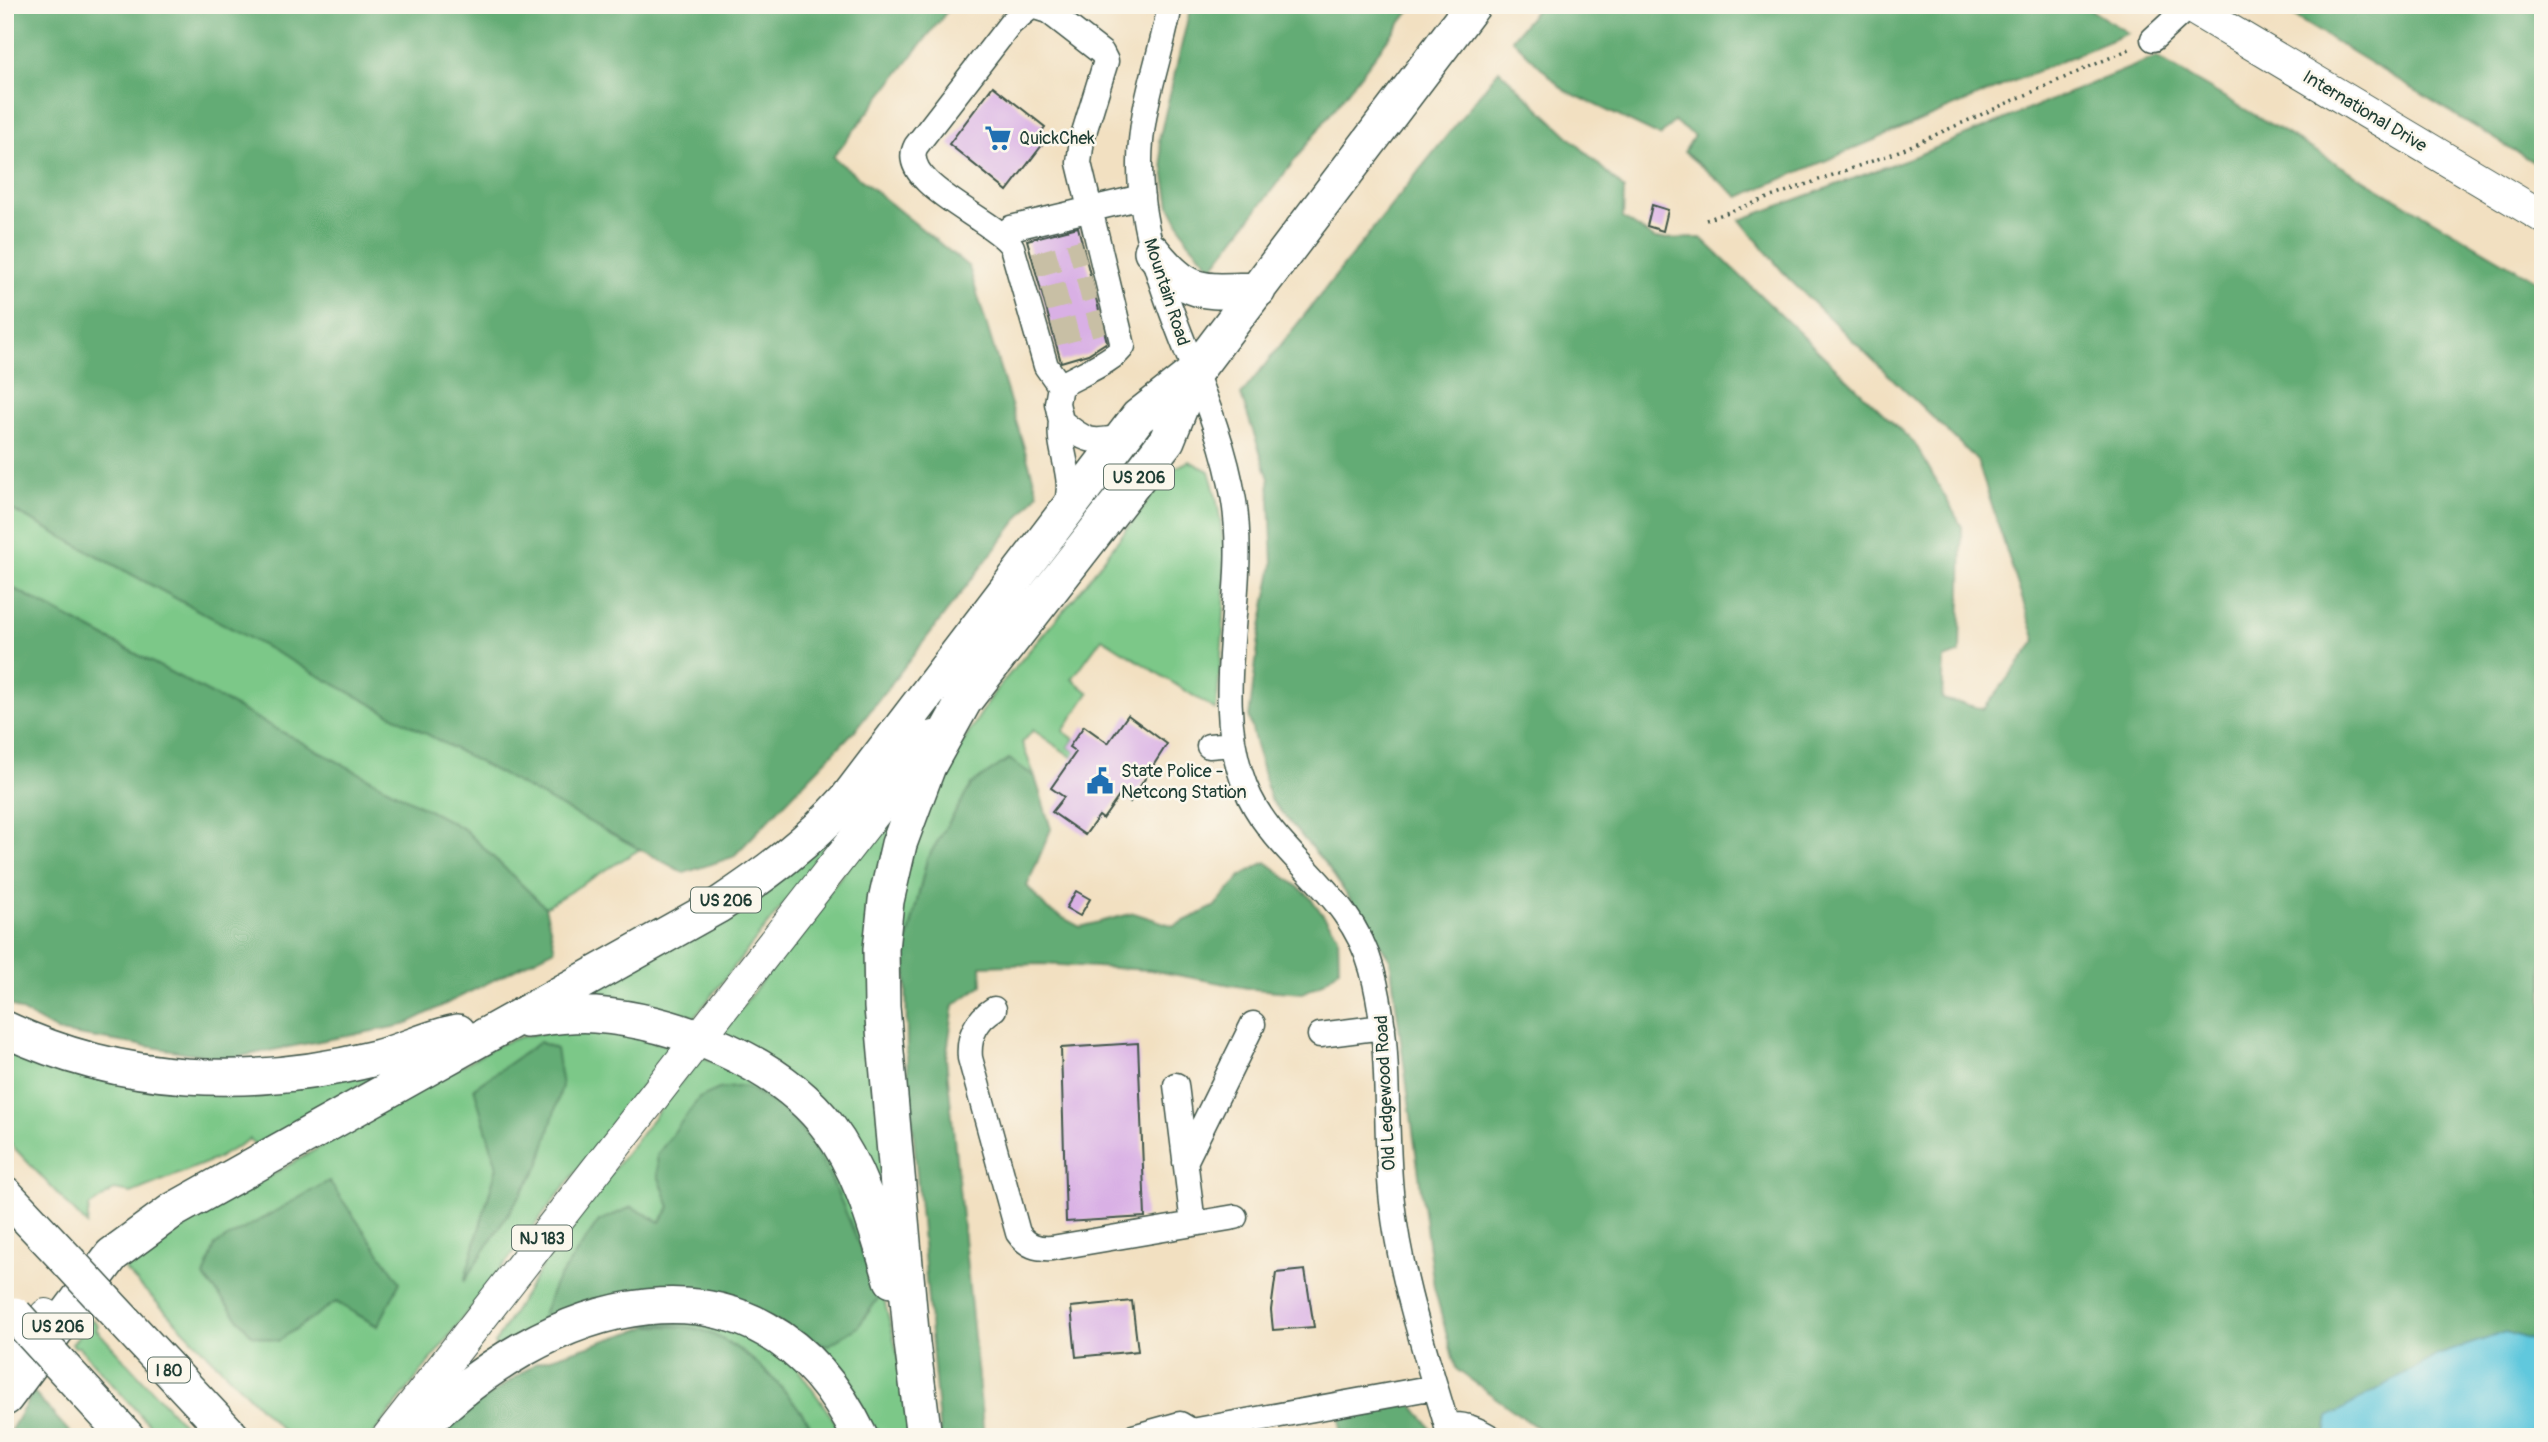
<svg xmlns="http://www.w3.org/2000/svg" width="2548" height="1442" font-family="Pangolin,sans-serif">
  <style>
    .green { fill: #7bc888; stroke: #4d825e; stroke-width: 2; fill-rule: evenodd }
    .forest { fill: #64ac74; stroke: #427454; stroke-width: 2 }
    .water { fill: #60c8dd; stroke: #408288; stroke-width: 2 }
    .building { fill: #d9b0e5 }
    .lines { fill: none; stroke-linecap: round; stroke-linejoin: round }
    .minor-tunnel { stroke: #c8bfa5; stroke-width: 24; stroke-dasharray: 24 12; stroke-linecap: butt }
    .minor-casing { stroke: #3f5549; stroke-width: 27 }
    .major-casing { stroke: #3f5549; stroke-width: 34 }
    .highway-casing { stroke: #3f5549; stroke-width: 38 }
    .path { stroke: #3f5549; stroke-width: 3.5; stroke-dasharray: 2 5; stroke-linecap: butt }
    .minor { stroke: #fff; stroke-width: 24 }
    .major { stroke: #fff; stroke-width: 32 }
    .highway { stroke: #fff; stroke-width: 35 }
    .highway-bridge-casing { stroke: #3f5549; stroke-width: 38; stroke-linecap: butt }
    .highway-bridge { stroke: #fff; stroke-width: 35 }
    .labels { text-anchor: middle; stroke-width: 5; stroke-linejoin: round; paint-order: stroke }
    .shield { fill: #fbf7ec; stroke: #61756b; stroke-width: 2 }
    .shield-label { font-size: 16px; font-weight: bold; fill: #1f3d34 }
    .street-label { font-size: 18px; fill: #1f3d34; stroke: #fbf7ec }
    .poi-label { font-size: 18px; fill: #1f3d34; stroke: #fbf7ec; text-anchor: start }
  </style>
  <rect width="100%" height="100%" fill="#fbf7ec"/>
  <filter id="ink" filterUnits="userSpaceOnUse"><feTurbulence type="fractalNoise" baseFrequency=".0143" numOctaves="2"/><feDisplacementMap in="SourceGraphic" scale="14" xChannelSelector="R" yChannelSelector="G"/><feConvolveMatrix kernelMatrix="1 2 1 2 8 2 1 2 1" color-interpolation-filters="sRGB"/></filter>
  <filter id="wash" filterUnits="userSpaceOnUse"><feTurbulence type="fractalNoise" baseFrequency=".00686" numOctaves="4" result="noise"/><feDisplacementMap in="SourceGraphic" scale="28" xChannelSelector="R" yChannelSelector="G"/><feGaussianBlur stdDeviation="1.57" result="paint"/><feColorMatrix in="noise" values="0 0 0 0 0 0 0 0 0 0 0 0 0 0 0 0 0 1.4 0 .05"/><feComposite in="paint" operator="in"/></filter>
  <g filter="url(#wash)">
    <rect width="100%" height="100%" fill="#f2e0c1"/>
    <path class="green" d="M1189 461 1209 471C1234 548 1224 631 1216 710L1102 638 1072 679 1089 693 1063 731 1074 739 1069 747 1093 764 1089 769 1033 730 1022 743 1035 777 1009 759 927 859 906 948 895 942 901 887 927 804 947 768 995 691 1076 596 1171 470Z
      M5 506 640 849 545 907 464 829 5 584Z
      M891 810 884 1198 720 1036Z
      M837 836 690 1023 569 1006 836 835Z
      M581 1025 672 1046 671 1049 371 1437H289L124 1269 149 1245 500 1044 520 1037ZM539 1166 466 1279H465L497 1167ZM329 1181 377 1326 336 1302 306 1194Z
      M5 1041 55 1062 378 1075 256 1146 250 1139 216 1159 131 1193 114 1190 89 1207 87 1225 5 1138Z
      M701 1056 774 1091 832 1157 877 1271 900 1364 910 1437H872L800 1338 658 1175 670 1207 660 1222 632 1207 599 1221 555 1284 538 1327 496 1347 494 1344 554 1247Z
      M92 1319 98 1326 96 1329 195 1437H160L79 1347H75L72 1344Z
      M692 1319 743 1333 795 1365 846 1437H818C792 1395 752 1349 704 1331 689 1325 667 1327 650 1326Z"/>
    <path class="forest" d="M5 5H952L833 157 969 267 1038 493 857 728 733 857 684 873 5 506Z
      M1191 5H1414L1212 268 1188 241 1170 206 1159 140Z
      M1540 5H2083L2128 33 1739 197 1684 152 1694 136 1674 121 1660 136 1564 90 1512 39Z
      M2275 5H2543V168Z
      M2156 57 2543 285V1344L2506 1332 2329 1417 2326 1437H1550L1456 1369 1434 1287 1390 959 1328 867 1270 799 1249 718 1259 638 1273 564 1269 479 1241 395 1499 70 1624 189 1623 218 1655 239 1701 238 1916 445 1962 527 1960 653 1944 659 1942 699 1984 709 2036 641 1977 460 1788 278 1740 220 1918 155Z
      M5 584 464 829 545 907 555 949 404 1025 226 1059 59 1032 5 1002Z
      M1009 759 1035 777 1051 829 1027 886 1048 910 1080 927 1134 913 1174 926 1214 907 1241 876 1266 862 1308 895 1338 935 1339 969 1324 982 1303 993 1253 989 1150 970 1041 964 981 966 982 985 954 1005 946 1058 984 1437H940L907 1061 906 948 927 859 972 784Z
      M540 1042 556 1049 562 1086 539 1166 464 1282 497 1167 474 1088Z
      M745 1086C757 1094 771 1101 782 1109 826 1145 858 1244 879 1297L858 1327 827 1346 775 1321 538 1327 555 1284 599 1221 632 1207 660 1222 670 1207 658 1175 657 1155 699 1098 719 1089Z
      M329 1181 400 1282 378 1326 336 1302 278 1341 252 1335 204 1277 215 1245Z
      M650 1326C666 1327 689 1325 704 1331 753 1350 792 1394 818 1437H430L536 1363Z
      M33 1392 74 1437H7Z
      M1410 1401 1437 1437H1341L1340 1417Z"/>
    <path class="water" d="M2506 1332 2543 1344V1437H2326L2329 1417 2438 1355Z"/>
    <g id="blocks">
      <path class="building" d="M993 86 1045 127 1039 135 1046 140 1007 191 949 144Z
        M1652 205 1668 210 1663 231 1647 226Z
        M1078 227 1107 342 1088 354 1061 362 1027 240Z
        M1128 715 1167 744 1130 802 1120 795 1103 819 1099 816 1085 835 1052 812 1064 797 1051 788 1076 752 1069 747 1084 726 1108 743Z
        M1076 891 1090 899 1080 916 1066 908Z
        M1138 1043 1145 1217 1066 1222 1061 1048Z
        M1305 1270 1314 1327 1273 1330 1271 1310 1276 1273Z
        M1132 1301 1138 1351 1076 1357 1071 1307Z"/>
    </g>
  </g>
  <g filter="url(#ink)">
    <use href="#blocks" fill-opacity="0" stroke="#3f5549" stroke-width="2"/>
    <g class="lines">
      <path class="minor-tunnel" d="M1035 265 1084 251
        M1044 300 1094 287
        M1054 334 1104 321"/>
      <g class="minor-casing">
        <path id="minor" d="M1170 5C1160 63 1139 107 1140 168 1141 286 1216 386 1234 501 1249 595 1209 694 1245 786 1272 856 1350 888 1372 970 1393 1047 1383 1124 1392 1202 1401 1283 1428 1359 1450 1437
          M2153 39 2189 6
          M1005 234 1011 228 1142 197
          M1060 386 1046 366 1012 247C999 221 896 184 916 146L1011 23 1032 6 1048 11 1102 53 1106 61 1082 139 1079 163 1123 346C1116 360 1076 376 1060 386L1057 403 1061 421
          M1065 509C1077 478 1057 452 1061 421 1086 442 1092 444 1124 436
          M1209 746 1233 744
          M994 1009C976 1020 968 1037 970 1058L1018 1233C1027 1246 1037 1249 1052 1248L1235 1217
          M1320 1035 1383 1027
          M1176 1085 1193 1224
          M1185 1162 1253 1024
          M1447 1426C1462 1422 1477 1429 1490 1437
          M1192 1431 1435 1387
          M1133 1437 1180 1424 1192 1431 1193 1437"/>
      </g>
      <g class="major-casing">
        <path id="major" d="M2187 5 2543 217
          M5 1361 46 1315
          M388 1437 934 737"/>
      </g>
      <g class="highway-casing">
        <path id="highway" d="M1152 251C1190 298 1202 291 1258 290
          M527 1020C549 1017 572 1013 595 1015 676 1021 780 1062 829 1128 862 1172 876 1228 892 1280
          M5 1029C122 1085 251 1089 376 1058 404 1051 430 1037 458 1032
          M5 1194 69 1262
          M107 1303 232 1437
          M58 1362 127 1437
          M5 1398 112 1255 172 1211 719 905C766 874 809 842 847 799L1138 417 1194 373 1473 5
          M412 1437C541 1299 760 1228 860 1437
          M924 1437 912 1343 882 1007 881 949 886 901 899 844 928 766 964 701 1167 440 1193 375"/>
      </g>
      <path class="path" d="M1706 220 1892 154 2132 48"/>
      <use href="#minor" class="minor"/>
      <use href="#major" class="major"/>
      <use href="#highway" class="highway"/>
      <g class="highway-bridge-casing">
        <path id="highway-bridge" d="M69 1262 107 1303
          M15 1315 58 1362"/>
      </g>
      <use href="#highway-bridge" class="highway-bridge"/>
    </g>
  </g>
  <defs>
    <g id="supermarket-bare" transform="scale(2.1)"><path d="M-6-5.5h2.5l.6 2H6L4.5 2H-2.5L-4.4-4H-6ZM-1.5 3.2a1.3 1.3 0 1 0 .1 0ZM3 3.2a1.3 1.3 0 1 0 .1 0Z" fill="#1f6fb2" stroke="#fbf7ec" stroke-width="2.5" paint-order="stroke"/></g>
    <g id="civic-bare" transform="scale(2.1)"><path d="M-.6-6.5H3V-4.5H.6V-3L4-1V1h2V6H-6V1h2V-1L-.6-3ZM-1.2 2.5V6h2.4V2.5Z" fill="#1f6fb2" stroke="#fbf7ec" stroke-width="2.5" paint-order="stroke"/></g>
  </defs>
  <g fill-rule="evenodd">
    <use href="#supermarket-bare" x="998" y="138"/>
    <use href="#civic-bare" x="1100" y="781"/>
  </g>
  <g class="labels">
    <g class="shield">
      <rect x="1104" y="464.5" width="70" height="25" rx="5"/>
      <rect x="691" y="887.5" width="70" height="25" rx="5"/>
      <rect x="512" y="1225.5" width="60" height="25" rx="5"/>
      <rect x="23" y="1313.5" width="70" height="25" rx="5"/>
      <rect x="148" y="1357.5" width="42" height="25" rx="5"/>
    </g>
    <g class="shield-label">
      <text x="1139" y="483">US 206</text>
      <text x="726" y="906">US 206</text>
      <text x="542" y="1244">NJ 183</text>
      <text x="58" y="1332">US 206</text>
      <text x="169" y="1376">I 80</text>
    </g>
    <g class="street-label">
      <text transform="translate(2365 111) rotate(31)" y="6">International Drive</text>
      <text transform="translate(1167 292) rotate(72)" y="6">Mountain Road</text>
      <text transform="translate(1385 1093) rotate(-93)" y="6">Old Ledgewood Road</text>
    </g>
    <g class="poi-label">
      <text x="1019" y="144">QuickChek</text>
      <text x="1121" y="777">State Police -<tspan x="1121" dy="21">Netcong Station</tspan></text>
    </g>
  </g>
  <rect width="2548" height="1442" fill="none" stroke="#fbf7ec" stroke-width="28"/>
</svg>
